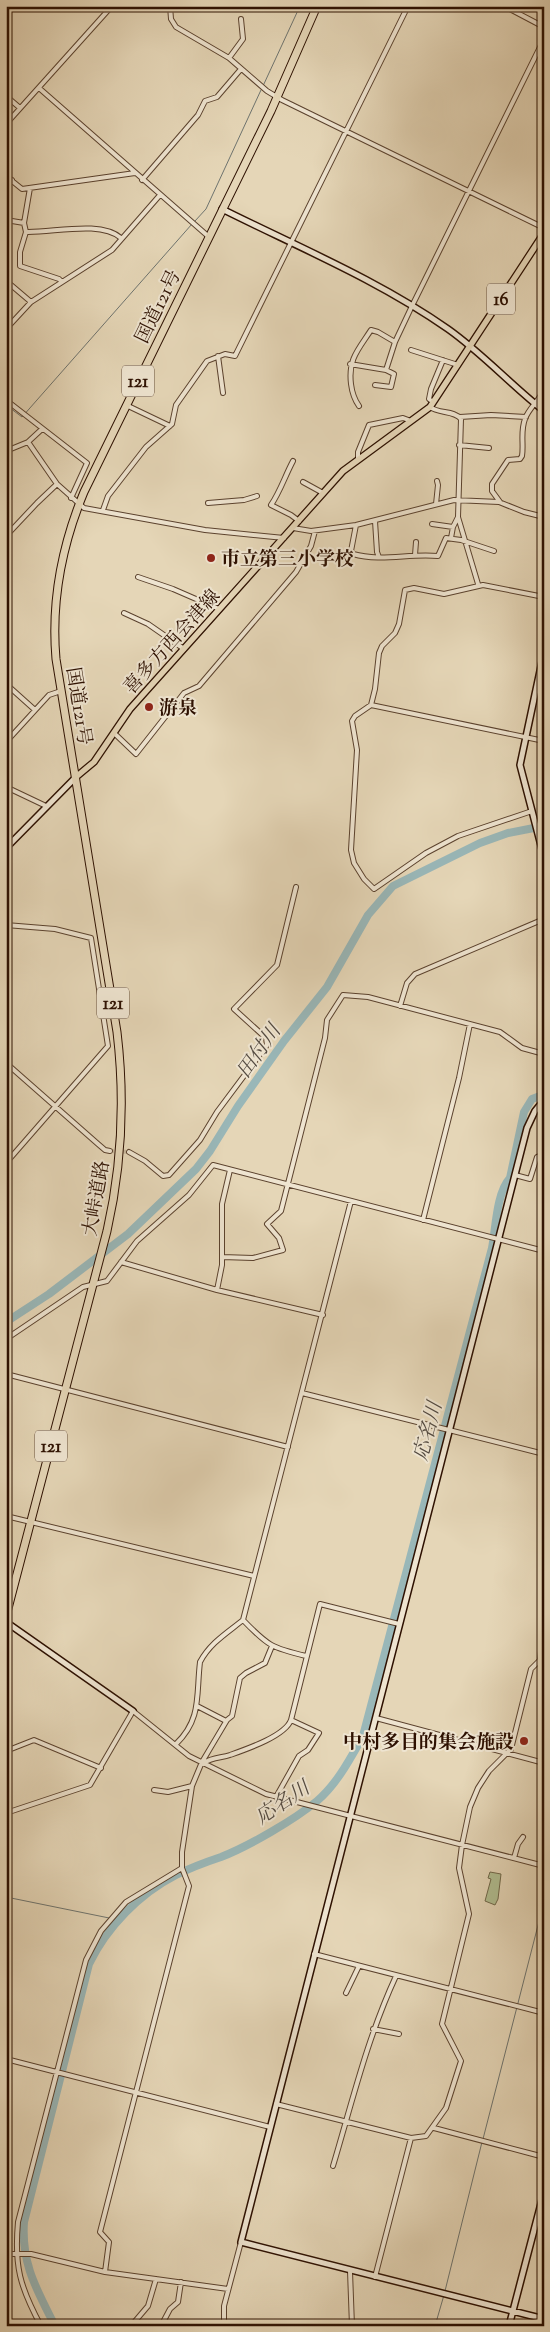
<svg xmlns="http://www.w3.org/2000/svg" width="550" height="2332" font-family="'Sorts Mill Goudy','Noto Serif JP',serif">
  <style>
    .green { fill: #b1be91; stroke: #6f6749 }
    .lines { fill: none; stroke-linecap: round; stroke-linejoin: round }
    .stream { stroke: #6e746f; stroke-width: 1 }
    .river { stroke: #99b7b8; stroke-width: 8 }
    .street-tunnel { stroke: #c9b89c; stroke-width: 4; stroke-dasharray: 4 2; stroke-linecap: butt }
    .street-casing { stroke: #5b422e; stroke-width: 6 }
    .secondary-casing { stroke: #2d1001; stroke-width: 8 }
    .primary-casing { stroke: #2d1001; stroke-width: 8 }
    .highway-casing { stroke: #2d1001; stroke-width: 9 }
    .street { stroke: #eee4d0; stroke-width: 4 }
    .secondary { stroke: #eee4d0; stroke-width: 5 }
    .primary { stroke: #e5d6b7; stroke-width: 5.5 }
    .highway { stroke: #e5d6b7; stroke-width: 7 }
    .poi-dot { fill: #8f2418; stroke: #eee4d0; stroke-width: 2 }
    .labels { text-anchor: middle; stroke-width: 4; stroke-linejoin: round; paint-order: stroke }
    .shield { fill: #eee4d0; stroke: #67503f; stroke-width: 1 }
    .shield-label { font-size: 18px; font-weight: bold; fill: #2d1001 }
    .street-label { font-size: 19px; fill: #2d1001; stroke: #eee4d0 }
    .poi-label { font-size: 19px; font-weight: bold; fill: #2d1001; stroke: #eee4d0; text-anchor: start }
    .water-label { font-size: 20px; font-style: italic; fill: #534a41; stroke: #eee4d0 }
  </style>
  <rect width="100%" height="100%" fill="#e5d6b7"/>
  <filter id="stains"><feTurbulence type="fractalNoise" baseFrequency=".004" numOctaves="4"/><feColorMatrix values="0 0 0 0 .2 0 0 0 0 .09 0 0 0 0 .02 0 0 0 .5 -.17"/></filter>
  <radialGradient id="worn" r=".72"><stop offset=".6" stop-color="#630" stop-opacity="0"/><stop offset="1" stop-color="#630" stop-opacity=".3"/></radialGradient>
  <path class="green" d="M490 1872 501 1874 498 1899 495 1905 485 1901 491 1879 488 1878Z"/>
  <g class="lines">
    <path class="stream" d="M263 86 300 6
      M195 221 206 209 261 90
      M6 405 22 417 192 224
      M6 1897 119 1920
      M483 2139 544 1902
      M445 2291 482 2142
      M435 2326 444 2295"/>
    <path class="river" d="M6 1322 49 1294 128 1234 196 1169 210 1151 238 1106 284 1041 327 987 368 915 393 886 480 843 508 833 544 826
      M55 2326C37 2290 21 2264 24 2222L89 1964C107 1927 139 1894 176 1875 190 1868 206 1862 221 1857 249 1846 294 1820 317 1801 337 1784 350 1759 363 1736L492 1248C496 1228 496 1194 510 1178L524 1112 532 1099 540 1096 544 1091"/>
    <path class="street-tunnel" d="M110 1151 129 1152"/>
    <g class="street-casing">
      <path id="street" d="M170 6 171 19 176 27 229 58 267 91 282 100 544 228
        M504 6 544 27
        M229 58 243 39 241 19
        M39 88 209 237
        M6 96 20 108
        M6 124 112 6
        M6 176 22 189 135 173
        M142 180 198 115 205 101 217 97 241 69
        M6 186 12 180
        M30 188 24 223 26 232C53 233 100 220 121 238
        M6 220 24 223
        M26 232 20 252V266L59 279 62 282
        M11 285 31 302
        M6 329 31 302 112 250 160 195
        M411 350 458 365
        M218 356 223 393
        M350 364 386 370 394 374 391 387 375 385
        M386 370 395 342 412 306 544 39
        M6 400 87 463 71 498
        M433 402 429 399 431 389 443 360
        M126 405 170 426
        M359 406C354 399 352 392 351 384 348 359 358 350 371 330L378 332 395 342
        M430 407C439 414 454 410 461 419L458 517 478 584
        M460 417 491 415 526 417
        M28 442 57 484 84 508 205 530 284 538
        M459 445 489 448
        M6 451 28 442 42 429
        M358 459V452L369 425 403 418 411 421
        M293 461C285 476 280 492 271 505L291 515 299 521
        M303 482 323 493
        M500 502 492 491V484L508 460 520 459 522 456C524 444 520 432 525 419 529 407 541 400 544 388
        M208 503 244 500 257 496
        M436 504 438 485 437 481
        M103 510 108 496 146 447 172 424 176 405 207 361 225 354 235 356 408 6
        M375 521 377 552 379 557
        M432 524 453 527
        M356 525 351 551 353 554C381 562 410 553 438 556L446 538 461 540 494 551
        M293 528 311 531 356 525 454 500 499 502 524 512 544 517
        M6 536 37 503 57 484
        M451 538 453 527 458 517
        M415 555 416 542
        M138 577 173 589 219 609
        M124 613 148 624 184 649
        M6 684 35 710
        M371 705 544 741
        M114 733 136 754 184 693 199 686 296 572 311 546 315 531
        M6 742 49 695 61 691
        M6 787 46 806
        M532 811 458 836 426 853 374 889 364 879 354 863 351 850 357 750 352 721 355 716 371 705 375 689 379 653 382 646 395 633 399 624 405 590 414 588 444 594 483 585 544 597
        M6 925 55 929 91 938 108 1046 6 1163
        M400 1006 407 983 415 974 544 919
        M6 1063 98 1144 105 1150 110 1151
        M129 1152 145 1161 163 1176 169 1175 200 1140 217 1112 267 1045 266 1038 234 1009 277 965 296 887
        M515 1175 530 1179 537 1157 544 1154
        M423 1220 459 1078 470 1024
        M222 1257 253 1258 283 1250 279 1238 267 1224 281 1211 325 1038 327 1020 343 995 368 997 500 1032 522 1048 544 1054
        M121 1262 217 1290 323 1315
        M217 1290 222 1265V1204L230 1170
        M6 1339 83 1287 107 1281 137 1241 189 1195 213 1165 544 1251
        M6 1374 288 1447
        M302 1393 544 1454
        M6 1516 254 1576
        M243 1620C268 1646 272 1648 306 1656
        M197 1706 226 1721
        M376 1718 544 1763
        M176 1744C202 1719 196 1695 200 1662 210 1643 227 1633 243 1620L351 1201
        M6 1751 34 1740 101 1768
        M204 1763C212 1757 222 1758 230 1755 247 1749 285 1736 291 1720
        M154 1790 168 1792 192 1786
        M276 1797 299 1756 308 1750 319 1733 291 1720 320 1604 399 1624
        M6 1813 90 1785 133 1711 189 1756 266 1794 544 1866
        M514 1858 518 1844 523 1837
        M314 1954 544 2013
        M346 1993 359 1966
        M373 2029 399 2034
        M6 2059 270 2127
        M276 2104 411 2138 426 2136 446 2108 461 2061 442 2024 469 1914 459 1868 462 1845 470 1807 478 1788 489 1771 511 1749 531 1669 540 1660 544 1624
        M434 2128 544 2157
        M333 2166C353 2099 367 2039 396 1976
        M6 2254H31L105 2272 228 2289
        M350 2271 352 2326
        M105 2272 109 2242 100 2232 189 1886 182 1868V1852L192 1786 202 1762 227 1720 232 1716 240 1678 246 1673 265 1663 272 1646
        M375 2277 411 2138
        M41 2326C20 2287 14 2266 18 2222L86 1960 101 1931 126 1902 182 1868
        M131 2326 148 2306 156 2279
        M161 2326 170 2309 178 2302 181 2282
        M224 2326V2306L241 2242"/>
    </g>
    <g class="secondary-casing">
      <path id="secondary" d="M222 209C298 247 378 280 448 329 482 353 511 385 544 411
        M544 652 520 765 544 857
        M6 848 76 777
        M544 1100 535 1111 527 1128 241 2242 544 2319
        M6 1622 133 1711
        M509 2326 544 2192"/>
    </g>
    <g class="primary-casing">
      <path id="primary" d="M76 777 94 762 130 709 343 471 430 407 544 233"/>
    </g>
    <g class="highway-casing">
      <path id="highway" d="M6 1616 107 1231C122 1165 125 1099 117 1032L56 659C51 601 62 545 84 492L271 111 317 6"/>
    </g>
    <use href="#street" class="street"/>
    <use href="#secondary" class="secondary"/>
    <use href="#primary" class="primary"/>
    <use href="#highway" class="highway"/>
  </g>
  <g class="poi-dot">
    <circle cx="211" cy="558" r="5"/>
    <circle cx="149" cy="707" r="5"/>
    <circle cx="524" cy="1741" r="5"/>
  </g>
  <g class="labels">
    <g class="shield">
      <rect x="487" y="283.5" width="28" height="31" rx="4"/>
      <rect x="122" y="365.5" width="32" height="31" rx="4"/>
      <rect x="97" y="987.5" width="32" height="31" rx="4"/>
      <rect x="35" y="1430.5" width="32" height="31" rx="4"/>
    </g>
    <g class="shield-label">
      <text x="501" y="305">16</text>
      <text x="138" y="387">121</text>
      <text x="113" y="1009">121</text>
      <text x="51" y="1452">121</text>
    </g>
    <g class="street-label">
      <text transform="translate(157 306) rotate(-64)" y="7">国道121号</text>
      <text transform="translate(171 641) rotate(-48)" y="7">喜多方西会津線</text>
      <text transform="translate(80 706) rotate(81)" y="7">国道121号</text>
      <text transform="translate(95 1198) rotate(-80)" y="7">大峠道路</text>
    </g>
    <g class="poi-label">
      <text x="221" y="565">市立第三小学校</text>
      <text x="159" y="714">游泉</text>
      <text x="514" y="1748" text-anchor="end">中村多目的集会施設</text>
    </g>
    <g class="water-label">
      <text transform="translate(258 1051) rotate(-55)" y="7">田付川</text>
      <text transform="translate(427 1431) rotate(-75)" y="7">応名川</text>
      <text transform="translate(282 1802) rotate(-34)" y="7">応名川</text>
    </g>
  </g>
  <rect width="550" height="2332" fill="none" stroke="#e5d6b7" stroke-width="25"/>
  <rect x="8" y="8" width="535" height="2317" fill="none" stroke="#2d1001" stroke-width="2.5"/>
  <rect x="12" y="12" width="525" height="2307" fill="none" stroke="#2d1001"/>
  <rect width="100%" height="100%" filter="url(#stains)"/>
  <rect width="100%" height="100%" fill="url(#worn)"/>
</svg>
